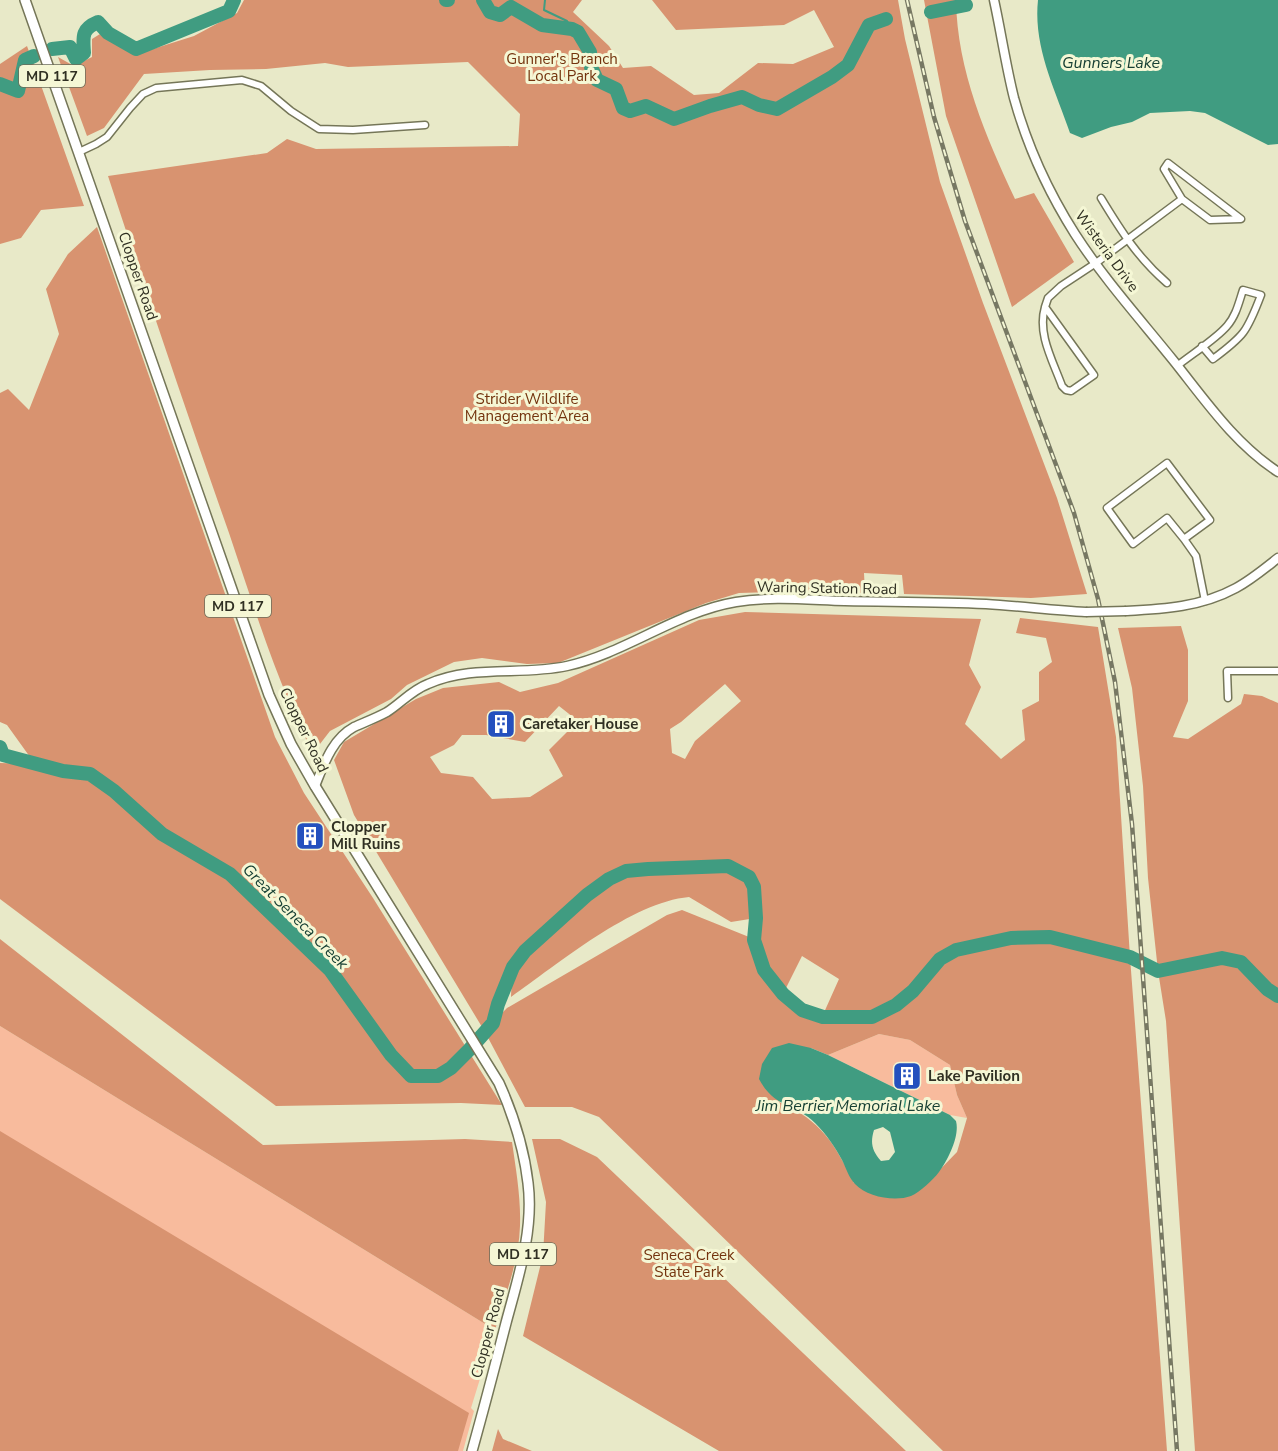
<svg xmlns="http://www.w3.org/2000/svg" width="1278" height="1451" font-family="'Nunito Sans',sans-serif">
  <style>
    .green { fill: #f8bb9d }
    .forest { fill: #d89370; fill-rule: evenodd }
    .water { fill: #409c81; fill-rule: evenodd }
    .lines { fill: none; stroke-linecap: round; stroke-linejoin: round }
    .stream { stroke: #409c81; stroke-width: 2 }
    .river { stroke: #409c81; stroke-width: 14 }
    .street-casing { stroke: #757658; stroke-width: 9 }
    .secondary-casing { stroke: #757658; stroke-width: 11 }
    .primary-casing { stroke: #757658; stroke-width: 12 }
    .street { stroke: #fff; stroke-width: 6 }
    .secondary { stroke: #fff; stroke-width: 8 }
    .primary { stroke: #fff; stroke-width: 9 }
    .rail-casing { stroke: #777863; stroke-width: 4.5 }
    .rail { stroke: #f5f7d5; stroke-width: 2; stroke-dasharray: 7; stroke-linecap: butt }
    .secondary-bridge-casing { stroke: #757658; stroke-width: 11; stroke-linecap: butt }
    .secondary-bridge { stroke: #fff; stroke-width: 8 }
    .labels { text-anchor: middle; stroke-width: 6; stroke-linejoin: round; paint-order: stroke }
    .shield { fill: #f5f7d5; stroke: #6b6c58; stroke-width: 1.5 }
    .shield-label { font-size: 14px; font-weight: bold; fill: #303023 }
    .park-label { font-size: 15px; fill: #73330d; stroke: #f5f7d5 }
    .street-label { font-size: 15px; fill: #303023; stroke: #f5f7d5 }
    .poi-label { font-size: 15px; font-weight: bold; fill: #303023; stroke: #f5f7d5; text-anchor: start }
    .water-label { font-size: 16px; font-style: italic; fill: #174034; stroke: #f5f7d5 }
  </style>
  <rect width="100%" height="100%" fill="#e8e9c8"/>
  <path class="green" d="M0 1026 495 1330 471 1408 474 1411 463 1451H0Z
    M879 1034 910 1040 950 1065 957 1095 967 1118 950 1115 828 1055Z"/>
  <path class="forest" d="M244 0H582L573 12 609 46 623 68 651 66 694 95 719 93 758 63 793 64 834 47 814 10 784 25 676 30 652 0H898L905 39 940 182 983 303 1057 498 1087 594 1031 598 904 594 902 575 864 573 865 593 775 592 739 593 706 603 558 663 527 664 482 658 454 662 407 685 391 699 330 731 313 753C277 683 254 607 229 533 187 414 147 295 108 176L267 153 287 139 316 149 518 146 520 114 468 62 348 67 325 63 266 69 210 70 144 74 104 128 87 136 58 57 74 66 92 57V39L100 34 137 54 194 36 237 13Z
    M924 0H956C957 70 986 137 1015 199L1034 193 1074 262 1012 307 946 116Z
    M27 46 84 206 41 210 21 238 0 244V64Z
    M97 227 275 737 304 793 373 898 502 1105 461 1103 276 1106 0 899V763L35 764 7 725 0 722V393L8 389 29 410 59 334 46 289 68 254Z
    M745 612 981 619 969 665 981 687 965 724 1001 759 1025 740 1022 710 1039 701V672L1052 662 1046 638 1016 633 1020 618 1098 627 1116 737 1130 957 1167 1451H943L599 1117 572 1107H525L485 1032 354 815 334 760 344 742 416 699 443 688 499 682 520 692 558 683 699 620ZM725 684 741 701 695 741 685 759 672 753 670 729 681 722ZM559 706 578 721 549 750 563 776 530 797 492 799 473 777 441 773 430 757 454 745 462 735H486L525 742ZM689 897 731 922 756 918 754 939 682 910 667 915 507 1008 494 1021 498 1004 512 969 511 997C558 964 632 902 689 897ZM802 956 839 979 822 1017 802 1010 783 994ZM879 1034 910 1040 950 1065 957 1095 967 1118 957 1152 924 1186 854 1183C834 1143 822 1121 779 1102L811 1048 828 1055Z
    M1181 626 1188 650V701L1173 737 1188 739 1241 704 1244 694 1262 696 1278 703V1451H1195L1166 1021 1158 971 1148 878 1143 786 1132 688 1118 628Z
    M0 939 263 1145 465 1139 512 1142C516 1170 521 1198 520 1226 519 1261 505 1296 495 1330L0 1026Z
    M0 1131 469 1413 458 1451H0Z
    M532 1139H560L597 1157 906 1451H719L523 1336 543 1255 546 1202Z
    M498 1429 503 1439 532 1451H492Z"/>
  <path class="water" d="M1038 0H1278V144L1268 145 1205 113 1190 111 1150 113 1132 122 1111 127 1082 138 1070 133C1055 89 1033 47 1038 0Z
    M789 1043 811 1048 828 1055 950 1115 956 1121C960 1136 948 1160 939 1172 933 1180 920 1192 911 1196 895 1202 867 1197 855 1184 849 1178 846 1168 842 1160 835 1147 826 1134 815 1123 796 1103 775 1109 759 1079L762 1064 772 1048ZM883 1127 890 1132 895 1152 889 1160 881 1161C872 1151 870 1143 874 1130Z"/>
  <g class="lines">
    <path class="stream" d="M545 0 544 10 567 21 572 29
      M0 755H3"/>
    <path class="river" d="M446 0H448
      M483 0 490 12 500 15 511 7 542 25 572 29 578 32 590 52 591 67 597 80 616 89 623 108 630 111 646 106 674 119 710 106 742 97 759 105 777 109 832 77 848 65 869 25 886 19
      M931 12 966 5
      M52 49 70 47 76 59 84 53C83 37 81 29 98 22L108 33 136 49 229 11 234 0
      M0 84 18 91 25 60 34 56
      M0 747 3 755 63 771 90 774 114 791 162 834 230 874 330 970 391 1055 411 1076H438L451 1068 469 1050 493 1023 498 1004 513 967 525 951 587 895 609 879 626 871 648 869 728 866 749 877 754 887 756 918 754 940 764 970 783 994 802 1010 823 1017H872L896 1005 913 991 940 959 956 950 1011 938 1050 937 1130 957 1158 971 1222 958 1241 962 1267 989 1278 996"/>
    <g class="street-casing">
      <path id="street" d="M79 152 96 144 107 137 130 108 143 94 156 88 242 80 261 86 291 111 319 129 353 130 425 125
        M1101 198C1121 231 1138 258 1167 283
        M1045 307C1037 334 1053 361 1062 386L1066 390 1071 391 1094 375 1045 307 1048 298 1061 286 1096 263 1182 199 1164 169 1168 163 1241 219 1210 220 1182 199
        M1177 366C1192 354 1216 339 1227 326 1236 316 1239 302 1243 290L1261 295C1247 332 1244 336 1213 359L1202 346
        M1184 539 1167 518 1133 544 1107 508 1167 463 1210 520 1184 539 1196 556 1205 601
        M1228 698 1227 671H1278"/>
    </g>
    <g class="secondary-casing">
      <path id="secondary" d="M994 0C1001 32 1006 66 1014 98 1027 145 1049 193 1075 234 1104 279 1140 319 1173 360 1205 400 1234 443 1278 472
        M1126 611C1164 609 1201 607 1236 588 1251 580 1264 569 1278 558
        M315 786C324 764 332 739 354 727 365 722 376 718 387 712 401 703 412 690 428 684 473 664 521 676 567 666 626 653 676 612 736 602 772 596 809 600 845 601 892 602 939 602 986 604 1019 606 1052 610 1086 612"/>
    </g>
    <g class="primary-casing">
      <path id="primary" d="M25 0 269 695 291 744 315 786 499 1083C513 1114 524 1149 528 1183 534 1230 518 1278 506 1323 495 1366 484 1408 472 1451"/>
    </g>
    <use href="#street" class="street"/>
    <use href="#secondary" class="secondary"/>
    <use href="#primary" class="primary"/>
    <g class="rail-casing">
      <path id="rail" d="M907 0 934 117 965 221 1074 513 1098 599 1115 682 1132 824 1177 1451"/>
    </g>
    <use href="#rail" class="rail"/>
    <g class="secondary-bridge-casing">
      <path id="secondary-bridge" d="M1086 612 1126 611"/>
    </g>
    <use href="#secondary-bridge" class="secondary-bridge"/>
  </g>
  <defs>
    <g id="building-square" transform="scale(1.5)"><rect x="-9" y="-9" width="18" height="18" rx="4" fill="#2450be" stroke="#f5f7d5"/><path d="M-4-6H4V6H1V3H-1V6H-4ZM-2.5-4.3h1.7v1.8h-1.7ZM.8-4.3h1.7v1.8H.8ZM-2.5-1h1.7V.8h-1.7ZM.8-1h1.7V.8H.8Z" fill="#fff"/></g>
  </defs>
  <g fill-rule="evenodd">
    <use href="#building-square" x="501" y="724"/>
    <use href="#building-square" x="310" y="836"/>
    <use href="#building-square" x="907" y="1076"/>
  </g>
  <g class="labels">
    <g class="shield">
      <rect x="19" y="65" width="66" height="22" rx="4.5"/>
      <rect x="205" y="595" width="66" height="22" rx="4.5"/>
      <rect x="490" y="1243" width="66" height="22" rx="4.5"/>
    </g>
    <g class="shield-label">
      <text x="52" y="81">MD 117</text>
      <text x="238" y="611">MD 117</text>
      <text x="523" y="1259">MD 117</text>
    </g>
    <g class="park-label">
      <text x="562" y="64">Gunner's Branch<tspan x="562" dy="17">Local Park</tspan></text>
      <text x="527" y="404">Strider Wildlife<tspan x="527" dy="17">Management Area</tspan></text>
      <text x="689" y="1260">Seneca Creek<tspan x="689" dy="17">State Park</tspan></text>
    </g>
    <g class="street-label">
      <text transform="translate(1107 251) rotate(54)" y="5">Wisteria Drive</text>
      <text transform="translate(138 276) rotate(71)" y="5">Clopper Road</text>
      <text transform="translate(827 588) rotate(1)" y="5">Waring Station Road</text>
      <text transform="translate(304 730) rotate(64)" y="5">Clopper Road</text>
      <text transform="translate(488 1333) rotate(-75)" y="5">Clopper Road</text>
    </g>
    <g class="poi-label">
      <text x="522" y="729">Caretaker House</text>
      <text x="331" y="832">Clopper<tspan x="331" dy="17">Mill Ruins</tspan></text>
      <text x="928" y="1081">Lake Pavilion</text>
    </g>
    <g class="water-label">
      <text x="1111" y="68">Gunners Lake</text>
      <text transform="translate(296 916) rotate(45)" y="6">Great Seneca Creek</text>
      <text x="848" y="1111">Jim Berrier Memorial Lake</text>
    </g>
  </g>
</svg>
